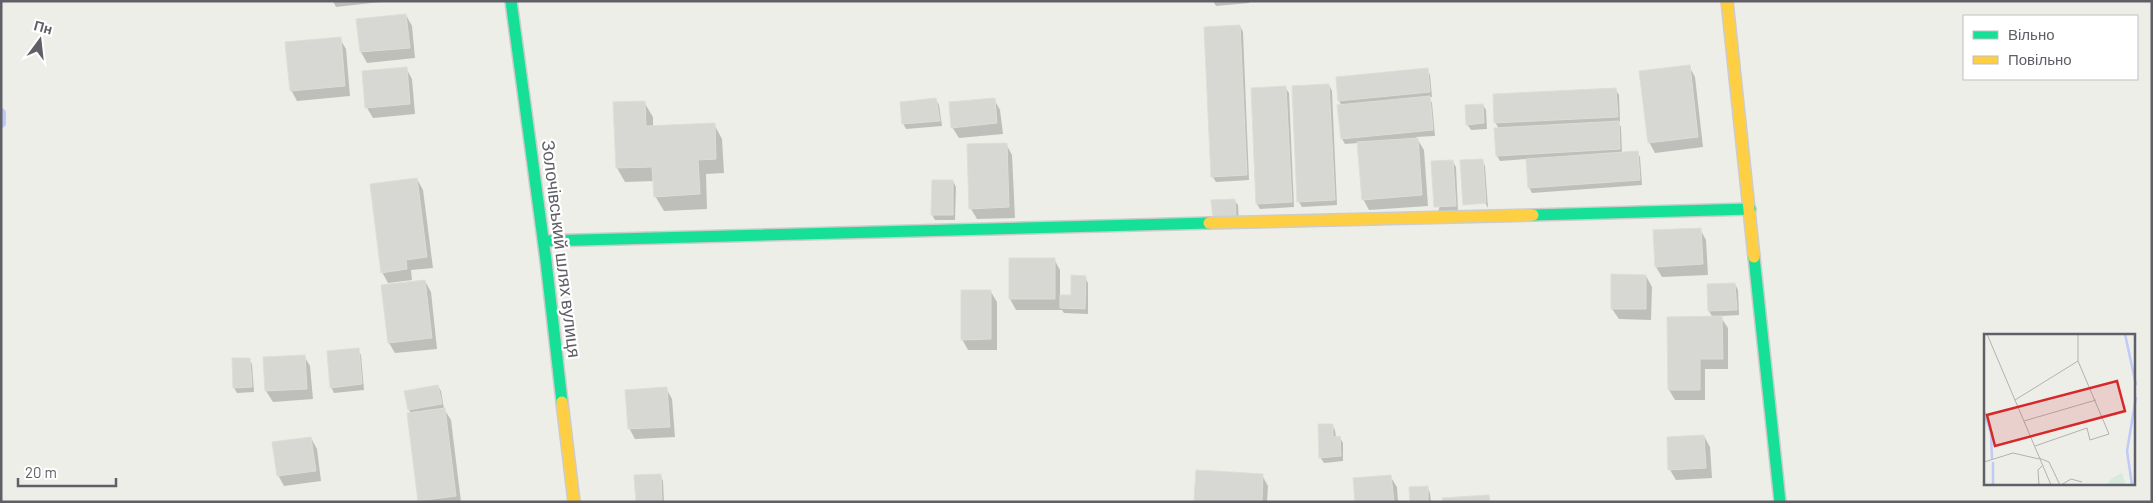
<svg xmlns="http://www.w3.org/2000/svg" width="2153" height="503" font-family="Barlow,sans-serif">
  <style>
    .shadow { fill: #0003 }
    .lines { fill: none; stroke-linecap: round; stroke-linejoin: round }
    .stream { stroke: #bfcaf7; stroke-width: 10 }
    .building { fill: #d7d7d3; stroke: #deded8 }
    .fast-casing { stroke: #ccc; stroke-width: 14 }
    .slow-casing { stroke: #ccc; stroke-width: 14 }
    .fast { stroke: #16e098; stroke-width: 11 }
    .slow { stroke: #ffcf43; stroke-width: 11 }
    .labels { text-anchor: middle; stroke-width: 4.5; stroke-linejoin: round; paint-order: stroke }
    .street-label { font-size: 18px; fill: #5f5f67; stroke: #fff }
    .inset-river { fill: none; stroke: #bfcaf7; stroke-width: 2.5 }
    .inset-road { fill: none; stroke: #b1b1b1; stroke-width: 1 }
    .view { fill: #d62828; fill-opacity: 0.15; stroke: #d62828; stroke-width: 2.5 }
    .inset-edge { fill: none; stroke: #5f5f67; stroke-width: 2.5 }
  </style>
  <rect width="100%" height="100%" fill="#eeeee9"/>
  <path class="shadow" d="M333 1H389L336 7Z
    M1213 1H1249V3L1216 6Z
    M406 15 412 26 415 58 367 63 361 52 358 20Z
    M1240 26 1243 32 1249 180 1216 182 1212 176Z
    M340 39 346 49 350 96 297 101 291 90Z
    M1689 66 1695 77 1703 147 1655 153 1649 142Z
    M406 68 412 79 415 114 373 118 367 108Z
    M1427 69 1430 75 1432 97H1429L1432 103 1435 136 1416 137 1424 150 1428 206 1369 210 1363 199 1359 143 1345 144 1342 139V106L1339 101Z
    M1329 85 1332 91 1337 205 1302 207 1299 202Z
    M1285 87 1289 93 1294 207 1260 209 1257 204Z
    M1616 90 1619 95 1620 122 1618 123 1621 127 1622 153 1637 152 1640 157 1642 185 1532 193 1529 187 1527 159 1500 161 1497 156 1499 129 1495 122Z
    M994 99 1000 110 1003 134 959 138 952 127Z
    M936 100 939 105 942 126 906 129 903 123Z
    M644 102 653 117V127L714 124 722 139 724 173 706 174 707 209 664 211 655 196 654 181 625 182 617 168Z
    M1483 105 1486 110 1487 129 1471 130 1467 124Z
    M1006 144 1012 155 1015 218 977 219 971 209Z
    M1482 160 1485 166 1488 208 1461 162Z
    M1453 162 1456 167 1458 211 1438 212Z
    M417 179 423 190 433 268 411 270 412 280 388 283 382 272Z
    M953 181 956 187 955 220H935L932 215Z
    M1234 200 1238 205 1239 222 1217 223Z
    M1700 229 1706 240 1708 275 1662 277 1656 267Z
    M1010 259H1054L1060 270V296H1072L1085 277 1088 283V314L1064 313 1062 310H1016L1010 299Z
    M1646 276 1652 287 1651 320 1619 319 1612 309Z
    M425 281 431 292 437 349 395 353 389 343Z
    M1735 284 1738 290 1739 315 1720 316 1728 328V369H1705V400H1675L1669 390 1713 318 1709 311 1708 285Z
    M991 292 997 302V350H968L962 339Z
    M358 350 361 355 364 390 334 393 331 387Z
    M304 356 310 366 313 399 273 402 266 391 264 358Z
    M249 359 252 364 254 392 237 393 234 388 233 360Z
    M438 386 441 391 444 409 451 420 461 502H420L419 500 412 414 409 410Z
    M666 388 672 399 675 437 635 439 629 428Z
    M1332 425 1335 430 1336 438H1340L1343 443V461L1324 463 1320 457Z
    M1704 436 1710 447 1712 478 1676 480 1670 470Z
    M311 438 317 449 321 481 284 486 278 475Z
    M660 475 663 481 664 502H637Z
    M1262 475 1268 486 1267 502 1196 500Z
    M1390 476 1397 487 1398 502H1356Z
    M1427 487 1430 493 1431 502H1411Z"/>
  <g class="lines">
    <path class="stream" d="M1 113V123"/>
  </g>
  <path class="building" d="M406 14 410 48 360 52 356 19Z
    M1240 25 1247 175 1211 177 1204 27Z
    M341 37 345 86 290 91 285 42Z
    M1690 65 1698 137 1648 143 1639 71Z
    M407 67 410 104 365 108 362 71Z
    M1428 68 1430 92 1338 101 1336 77Z
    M1329 84 1335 200 1297 202 1292 86Z
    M1286 86 1292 202 1256 204 1251 88Z
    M1616 88 1618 117 1494 123 1493 94Z
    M1430 96 1433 130 1341 139 1337 105Z
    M936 98 940 121 902 124 900 102Z
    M995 98 997 123 951 128 949 102Z
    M645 101 646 126 715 123 716 159 698 160 700 194 654 197 652 167 616 168 613 102Z
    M1483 104 1484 123 1466 125 1465 105Z
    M1619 121 1620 149 1496 156 1494 128Z
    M1418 138 1422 195 1362 200 1357 142Z
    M1007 143 1009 207 969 209 967 144Z
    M1638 151 1640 180 1528 188 1526 159Z
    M1483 159 1486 203 1463 205 1460 160Z
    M1453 160 1456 206 1434 207 1431 161Z
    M417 178 427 257 406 260 407 269 381 273 370 184Z
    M932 180H953V215H931Z
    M1235 199 1236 217 1213 218 1211 200Z
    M1701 228 1703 264 1655 267 1653 230Z
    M1009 258H1055V299H1009Z
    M1611 274 1646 275V309H1611Z
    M1071 275 1086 276 1085 309 1060 308V295H1071Z
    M425 280 432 338 388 343 381 285Z
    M1735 283 1737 310 1708 311 1707 284Z
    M961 290H991V339L961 340Z
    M1722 316 1723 359H1700V390H1668L1667 317Z
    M359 348 362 384 330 388 327 351Z
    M305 355 307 389 265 391 263 357Z
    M232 358H250L252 387 233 388Z
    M438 385 442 404 408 410 404 391Z
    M667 387 670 427 628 429 625 390Z
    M445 408 456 496 418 501 407 413Z
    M1318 424H1333V437L1340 436 1341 456 1319 458Z
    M1704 435 1706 468 1668 470 1667 437Z
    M311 437 316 471 277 476 272 442Z
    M1196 470 1263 474 1262 502 1194 501Z
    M661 474 662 502H636L634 475Z
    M1391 475 1394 502H1355L1353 478Z
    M1428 486V502H1410L1409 487Z
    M1489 495 1490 502H1443L1442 498Z"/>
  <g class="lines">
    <g class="fast-casing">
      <path id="fast" d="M511 1 546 261 562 402
        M1533 215 1750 209
        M544 241 1209 223
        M1754 257 1780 502"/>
    </g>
    <g class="slow-casing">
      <path id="slow" d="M1727 1 1754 257
        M1209 223 1533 215
        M562 402 574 502"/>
    </g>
    <use href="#fast" class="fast"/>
    <use href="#slow" class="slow"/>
  </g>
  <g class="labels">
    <g class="street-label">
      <text transform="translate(561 249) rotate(83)" y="6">Золочівський шлях вулиця</text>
    </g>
  </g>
  <g transform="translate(1984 334)">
    <rect width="151" height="151" fill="#eeeee9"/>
    <path d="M138 139 142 151H122L128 144Z" fill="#d7eadc"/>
    <path class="inset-river" d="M141 0 152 51M0 78 7 99 8 125M9 128V151M148 151 143 117 152 63"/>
    <path class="inset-road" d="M3 0 67 151M31 66 94 27M40 87 112 66M51 112 103 94 106 106 125 100 94 27V0M55 124 65 128 76 151M0 128 29 119 55 125M55 151 54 136 58 132M77 151 87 145 98 148"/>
    <path class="view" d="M133 47 141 77 11 112 3 81Z"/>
    <rect width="151" height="151" class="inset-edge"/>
  </g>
  <rect width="2153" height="503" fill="none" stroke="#5f5f67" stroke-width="5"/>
  <rect x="1963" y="15" width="175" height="65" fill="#ffffff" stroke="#bfbfc2"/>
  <rect x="1973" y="31" width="25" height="8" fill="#16e098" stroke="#bfbfc2"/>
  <text x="2008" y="40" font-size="15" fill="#5f5f67">Вільно</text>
  <rect x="1973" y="56" width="25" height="8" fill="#ffcf43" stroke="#bfbfc2"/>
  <text x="2008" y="65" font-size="15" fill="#5f5f67">Повільно</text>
  <g transform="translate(40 40) rotate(15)" stroke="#ffffff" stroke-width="4" paint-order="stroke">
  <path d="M0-4L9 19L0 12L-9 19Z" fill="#5f5f67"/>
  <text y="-8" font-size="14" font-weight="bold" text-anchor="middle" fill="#5f5f67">Пн</text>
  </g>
  <path d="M18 478v8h98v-8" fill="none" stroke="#5f5f67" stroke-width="2.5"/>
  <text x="25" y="478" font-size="15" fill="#5f5f67" stroke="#ffffff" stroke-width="4" paint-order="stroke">20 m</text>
</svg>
